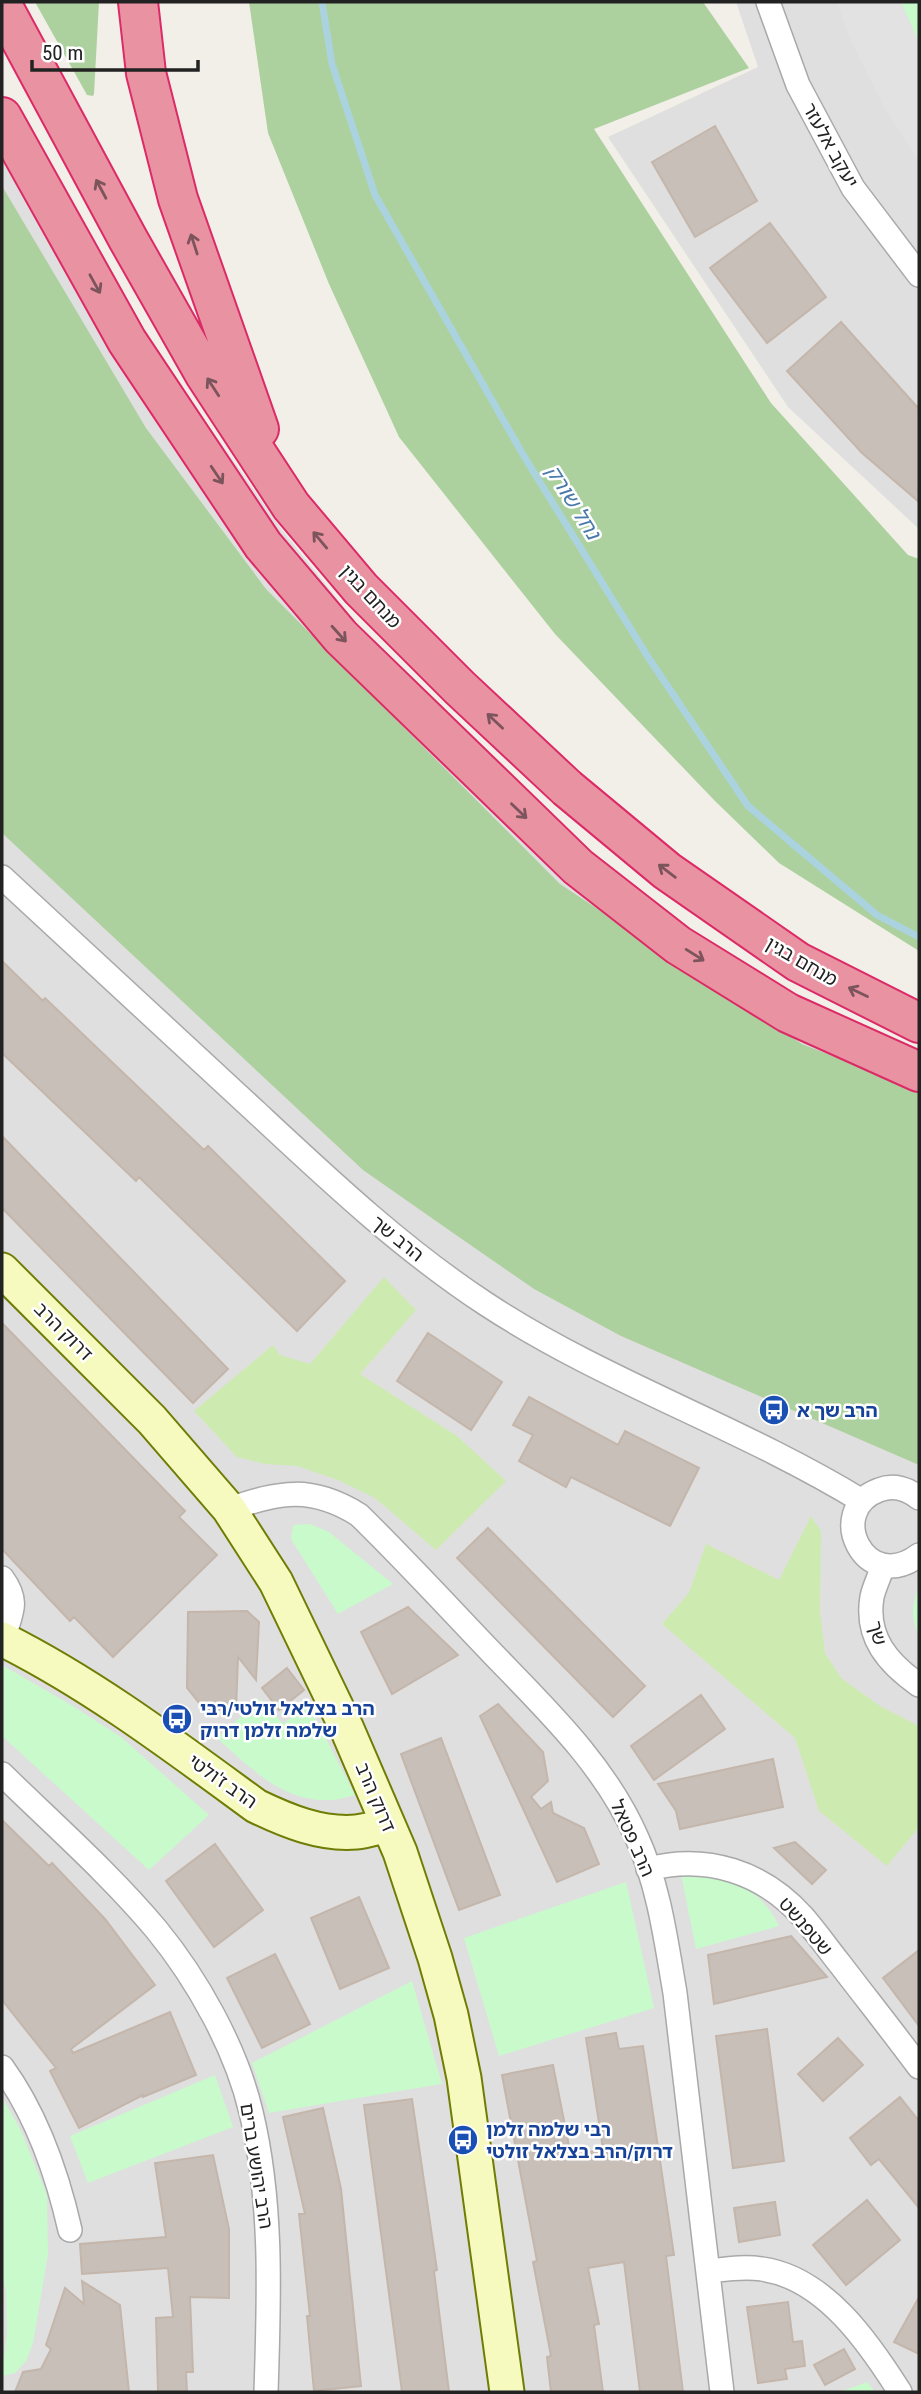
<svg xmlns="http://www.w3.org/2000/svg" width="921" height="2394" font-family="'Roboto Condensed','Noto Sans Hebrew',sans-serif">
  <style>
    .residential { fill: #e0dfdf }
    .grass { fill: #cdebb0 }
    .forest { fill: #add19e }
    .park { fill: #c8facc }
    .parking { fill: #e2e2e2 }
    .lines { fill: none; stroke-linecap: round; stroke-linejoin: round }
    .stream { stroke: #aad3df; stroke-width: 7 }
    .building { fill: #c7bfb8; stroke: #c4b6ab; stroke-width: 2 }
    .street-casing { stroke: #a9a9a9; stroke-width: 26 }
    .secondary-casing { stroke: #707d05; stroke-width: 37 }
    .highway-casing { stroke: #dc2a67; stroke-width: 42 }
    .street { stroke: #fff; stroke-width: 23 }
    .secondary { stroke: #f7fabf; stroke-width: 33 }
    .highway { stroke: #e892a2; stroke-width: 38 }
    .oneway { stroke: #7b545c }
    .labels { text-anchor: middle; stroke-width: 5; stroke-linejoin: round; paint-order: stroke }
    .street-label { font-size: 19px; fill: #222; stroke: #fff }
    .transit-label { font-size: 19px; font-weight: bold; fill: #164399; stroke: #fff; text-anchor: start }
    .water-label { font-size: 21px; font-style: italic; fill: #4a7aab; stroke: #fff }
  </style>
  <rect width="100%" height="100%" fill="#f2efe9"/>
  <path class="residential" d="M736 2H919V529L788 407 608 137 758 67Z
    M2 115 111 287 282 530 451 741 792 1011 919 1066V2392H2Z"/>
  <path class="grass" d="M384 1277 416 1310 360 1374 457 1436 506 1481 436 1550 375 1498 338 1480 297 1466 265 1464 237 1457 194 1411 273 1345 280 1355 310 1364Z
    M811 1516 821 1531 820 1611 825 1653 841 1678 880 1706 919 1726V1827L887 1866 819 1811 795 1738 662 1624 689 1593 706 1544 779 1580Z"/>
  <path class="forest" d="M35 2H99L94 94 93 96 87 95Z
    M249 2H703L749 68 594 129 771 403 908 555 919 559V951L779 863 715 801 555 634 399 437 329 284 268 133Z
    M2 186 146 428 266 589 560 884 802 1044 919 1090V1465L621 1336 534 1289 456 1235 363 1170 2 833Z"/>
  <path class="park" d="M901 2H919V43Z
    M310 1524 329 1532 393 1584 338 1614 291 1539 293 1525Z
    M919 1586V1635C910 1617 912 1604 919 1586Z
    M2 1665 73 1706 121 1737 209 1815 149 1870 2 1736Z
    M261 1699 283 1724 308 1704 355 1795C296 1815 257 1774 217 1738Z
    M681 1874C725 1877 759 1884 779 1926L696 1949Z
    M626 1882 654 2008 499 2056 464 1938Z
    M412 1981 442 2084 269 2113 252 2063Z
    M215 2075 233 2127 88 2183 70 2136Z
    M2 2097 21 2131 47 2195 48 2254 33 2343 26 2361 15 2373 2 2376 7 2332 6 2292 2 2272Z
    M867 2382 875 2392H840Z"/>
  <path class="parking" d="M837 2H901L919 43V161L883 106 849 37Z"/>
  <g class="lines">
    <path class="stream" d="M322 2 332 64 375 195 525 458 648 657 748 806 877 915 919 937"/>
  </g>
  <path class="building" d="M715 126 757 201 695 237 652 162Z
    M770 223 826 297 767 343 710 268Z
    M841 322 919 409V502L862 453 787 371Z
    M2 961 43 1001 45 998 204 1150 208 1146 345 1281 297 1331 139 1177 136 1181 2 1053Z
    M2 1136 228 1369 193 1403 2 1208Z
    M2 1323 185 1511 179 1517 217 1555 113 1657 74 1617 70 1621 2 1549Z
    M428 1333 502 1382 471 1430 397 1381Z
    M529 1397 618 1445 625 1431 699 1468 670 1526 571 1477 566 1487 519 1461 533 1435 513 1425Z
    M488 1528 645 1686 613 1717 457 1558Z
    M408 1607 458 1655 392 1694 361 1632Z
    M247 1611 259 1622 256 1680 238 1657 236 1710 204 1709 187 1688 188 1612Z
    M287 1668 304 1690 279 1710 262 1688Z
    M701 1695 725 1729 654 1780 631 1746Z
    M498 1704 543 1752 548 1781 531 1797 541 1809 551 1802 553 1813 584 1828 599 1864 557 1882 480 1716Z
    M441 1738 500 1895 459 1910 401 1754Z
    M773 1759 783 1807 680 1829 676 1811 658 1784Z
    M2 1820 49 1866 52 1863 105 1919 155 1985 71 2049 73 2053 170 2012 196 2075 143 2097V2095L79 2128 50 2071 56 2068 2 2000Z
    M795 1842 826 1870 812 1884 774 1848Z
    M215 1844 263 1910 214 1947 166 1881Z
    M359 1897 389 1968 340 1989 311 1918Z
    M791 1936 827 1977 714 2004 708 1955Z
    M919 1950V2026L883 1978Z
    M275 1954 310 2024 262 2048 227 1978Z
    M767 2029 784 2161 733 2168 716 2036Z
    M616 2033 619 2049 643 2046 674 2255 666 2256 683 2392H640L624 2262 588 2268 599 2324 594 2325 603 2392H551L547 2357 551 2356 533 2262 537 2261 502 2075 553 2065 571 2156 603 2149 586 2038Z
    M838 2038 863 2065 823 2101 798 2074Z
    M900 2097 919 2121V2208L879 2159 871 2165 850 2138Z
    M412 2099 437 2270 434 2271 449 2392H402L364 2105Z
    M323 2108 341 2189 361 2386 314 2391 307 2316H310L299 2214H305L283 2117Z
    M213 2155 229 2229V2298L190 2297 193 2372H186L187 2392H158L156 2318 173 2317 168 2268 82 2274 80 2244 166 2237 155 2163Z
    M867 2200 900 2240 846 2285 813 2245Z
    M775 2202 780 2235 739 2242 734 2208Z
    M82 2281 120 2305 129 2392H15L23 2372 41 2369 51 2349 46 2345 65 2288 84 2304Z
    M919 2297V2354L894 2342Z
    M788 2302 793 2342 802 2341 805 2366 785 2369 787 2379 758 2383 747 2307Z
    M844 2349 855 2369 825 2385 814 2365Z"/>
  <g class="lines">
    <g class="street-casing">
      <path id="street" d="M768 2 798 85 853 188 919 275
        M2 877C86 955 170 1033 255 1111 328 1179 402 1249 486 1304 605 1382 741 1427 862 1501
        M919 1498C908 1489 894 1484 879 1490 824 1510 865 1596 919 1555
        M229 1509C280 1492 311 1485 359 1515 405 1560 448 1607 493 1654 547 1710 605 1765 637 1838 659 1886 666 1941 675 1993L722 2392
        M883 1565C880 1576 874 1587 872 1597 865 1638 889 1664 919 1685
        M2 1578C20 1602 11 1613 3 1639
        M2 1774C54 1825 109 1873 156 1929 197 1979 236 2048 251 2112 273 2203 269 2299 266 2392
        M648 1869C707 1854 763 1872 803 1917 816 1932 828 1949 840 1964 866 1998 893 2032 919 2067
        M2 2067C37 2115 57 2173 70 2230
        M708 2271C726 2269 744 2266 762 2269 825 2278 869 2343 900 2392"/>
    </g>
    <g class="secondary-casing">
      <path id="secondary" d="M2 1270 152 1420 229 1509 276 1582 347 1729 400 1852 435 1958 451 2015 464 2078 507 2392
        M2 1639C92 1684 174 1746 256 1806 287 1821 321 1835 356 1832 367 1831 378 1827 388 1825"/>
    </g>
    <g class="highway-casing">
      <path id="highway" d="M138 2 146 73 178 199 259 429
        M2 5 128 239 204 373 291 506 361 589 460 688 567 788 667 871 798 962 919 1023
        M2 117 127 341 263 545 341 637 578 867 678 945 788 1013 919 1072"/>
    </g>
    <use href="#street" class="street"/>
    <use href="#secondary" class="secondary"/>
    <use href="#highway" class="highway"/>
  </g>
  <defs><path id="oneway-shaft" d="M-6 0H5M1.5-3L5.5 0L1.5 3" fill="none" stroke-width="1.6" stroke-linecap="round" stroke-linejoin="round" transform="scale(1.75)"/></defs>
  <g class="oneway">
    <use href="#oneway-shaft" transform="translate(101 189) rotate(-118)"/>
    <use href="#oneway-shaft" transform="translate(194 244) rotate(-108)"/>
    <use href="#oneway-shaft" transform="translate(95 284) rotate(61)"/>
    <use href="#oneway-shaft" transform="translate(213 387) rotate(-123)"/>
    <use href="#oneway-shaft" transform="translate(217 475) rotate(56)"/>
    <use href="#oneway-shaft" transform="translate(320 540) rotate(-130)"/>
    <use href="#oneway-shaft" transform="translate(339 634) rotate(48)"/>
    <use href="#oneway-shaft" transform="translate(495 721) rotate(-137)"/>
    <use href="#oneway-shaft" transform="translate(519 811) rotate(44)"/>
    <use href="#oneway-shaft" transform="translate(667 871) rotate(-143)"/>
    <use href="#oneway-shaft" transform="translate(695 955) rotate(32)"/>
    <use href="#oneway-shaft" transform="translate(858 992) rotate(-154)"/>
  </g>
  <defs>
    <g id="bus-disc" transform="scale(1.575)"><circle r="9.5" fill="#1a4fb4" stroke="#fff"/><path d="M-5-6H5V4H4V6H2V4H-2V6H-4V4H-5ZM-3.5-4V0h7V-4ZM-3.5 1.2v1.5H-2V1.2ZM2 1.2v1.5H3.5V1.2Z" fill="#fff"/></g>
  </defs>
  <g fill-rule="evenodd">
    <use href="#bus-disc" x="774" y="1410"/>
    <use href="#bus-disc" x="177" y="1719"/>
    <use href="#bus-disc" x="463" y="2140"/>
  </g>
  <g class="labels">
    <g class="street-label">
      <text transform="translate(831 145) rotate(61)" y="7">יעקב אלעזר</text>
      <text transform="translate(371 596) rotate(47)" y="7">מנחם בגין</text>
      <text transform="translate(802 961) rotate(30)" y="7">מנחם בגין</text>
      <text transform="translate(398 1238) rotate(39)" y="7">הרב שך</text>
      <text transform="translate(64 1331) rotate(45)" y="7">דרוק הרב</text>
      <text transform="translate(878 1633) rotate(75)" y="7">שך</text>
      <text transform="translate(223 1781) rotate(35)" y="7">הרב ז'ולטי</text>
      <text transform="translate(376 1797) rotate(67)" y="7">דרוק הרב</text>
      <text transform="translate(633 1838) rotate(66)" y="7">הרב פטאל</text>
      <text transform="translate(806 1926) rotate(49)" y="7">שטפנשט</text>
      <text transform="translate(257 2166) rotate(81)" y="7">הרב יהושע ברים</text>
    </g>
    <g class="transit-label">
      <text x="797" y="1417">הרב שך א</text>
      <text x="200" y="1715">הרב בצלאל זולטי/רבי<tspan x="200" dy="22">שלמה זלמן דרוק</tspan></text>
      <text x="486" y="2136">רבי שלמה זלמן<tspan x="486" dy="22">דרוק/הרב בצלאל זולטי</tspan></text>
    </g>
    <g class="water-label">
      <text transform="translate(573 502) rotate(58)" y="7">נחל שורק</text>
    </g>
  </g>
  <rect width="921" height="2394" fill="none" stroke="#222222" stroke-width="7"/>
  <path d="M32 60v10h166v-10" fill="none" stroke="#222222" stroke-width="3.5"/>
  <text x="42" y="60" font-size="21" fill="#222222" stroke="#ffffff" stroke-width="5" paint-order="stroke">50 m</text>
</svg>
